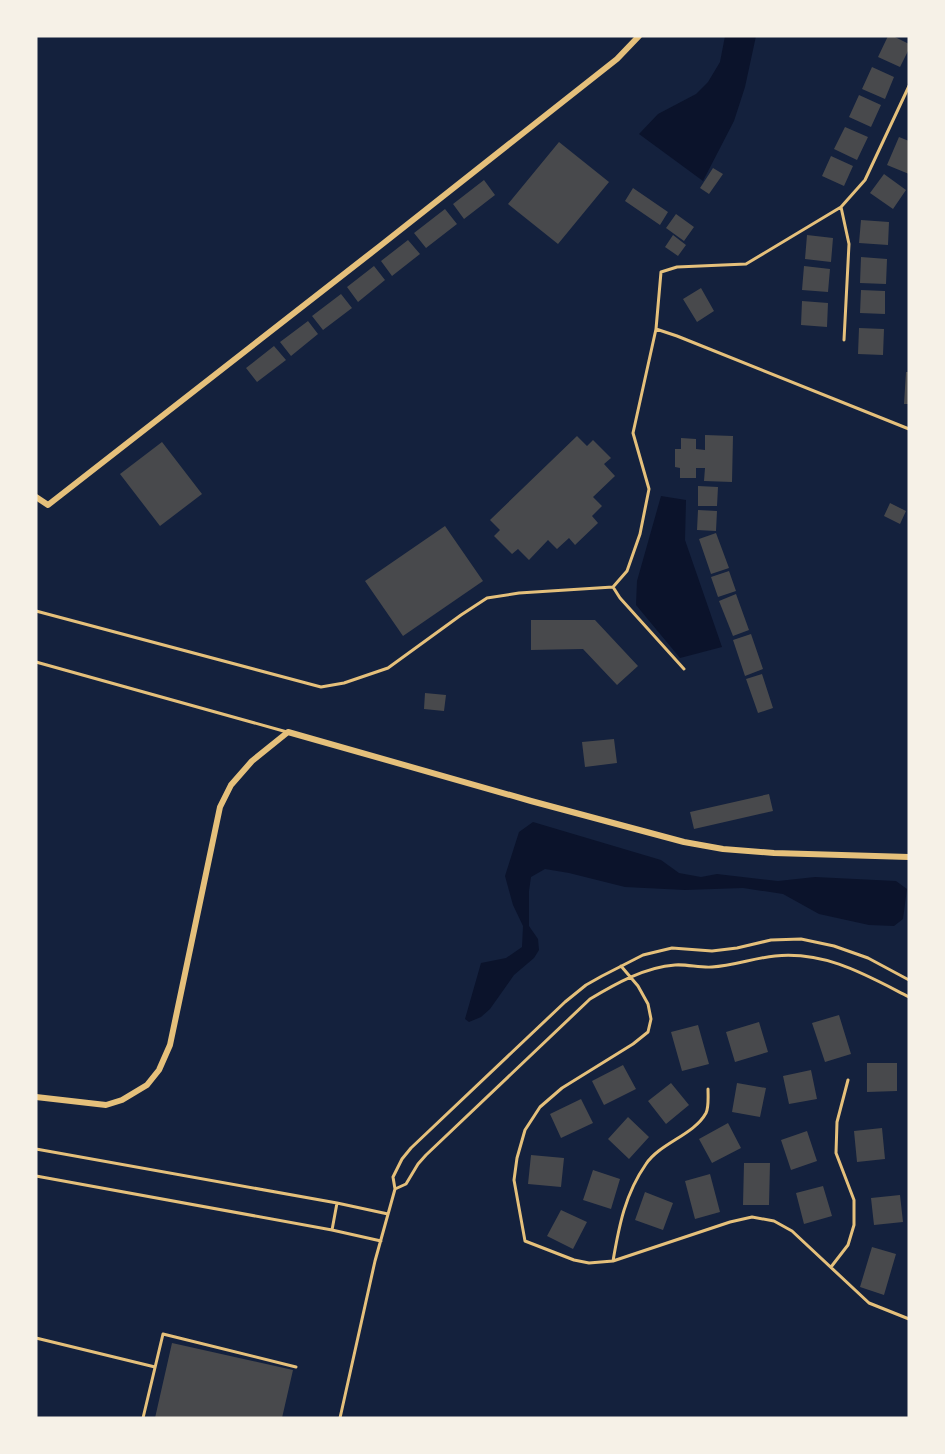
<svg xmlns="http://www.w3.org/2000/svg" width="945" height="1454" font-family="'Roboto Condensed',sans-serif">
  <style>
    .water { fill: #0b132b }
    .building { fill: #48494c }
    .lines { fill: none; stroke-linecap: round; stroke-linejoin: round }
    .service { stroke: #e5c07b; stroke-width: 3 }
    .minor { stroke: #e5c07b; stroke-width: 6 }
  </style>
  <rect width="100%" height="100%" fill="#14213d"/>
  <path class="water" d="M725 36H756L745 87 734 121 703 181 639 134 658 114 696 94 708 82 720 62Z
    M661 496 686 500 685 540 722 647 680 658 636 605 637 581Z
    M533 822 661 860 679 873 701 877 717 874 778 881 815 877 896 881 907 889 903 919 894 926 869 925 819 914 783 894 743 888 685 890 625 887 569 873 545 869 531 877 529 891V926L538 939 539 950 534 958 514 975 490 1009 481 1017 469 1022 465 1019 481 963 506 958 522 947 523 926 513 905 505 876 519 832Z"/>
  <path class="building" d="M888 36H893L909 44V49L900 67 878 57Z
    M872 67 894 77 885 99 862 89Z
    M859 95 881 105 871 127 849 117Z
    M845 127 868 137 857 160 834 149Z
    M899 137 909 141V174L887 165Z
    M559 142 609 182 558 244 508 204Z
    M831 156 853 166 844 186 822 176Z
    M713 168 723 174 709 194 700 188Z
    M884 174 906 190 893 209 870 193Z
    M484 180 495 195 464 219 453 204Z
    M633 188 668 212 660 225 625 201Z
    M445 209 457 224 426 248 414 233Z
    M676 214 694 227 684 241 666 228Z
    M861 220 889 222 888 245 859 243Z
    M673 235 686 245 678 256 665 247Z
    M807 235 833 238 831 262 805 259Z
    M408 240 420 254 392 276 381 261Z
    M861 257 887 259 886 284 860 283Z
    M374 266 385 280 358 302 347 287Z
    M804 266 830 269 828 292 802 290Z
    M701 288 714 311 697 322 683 299Z
    M861 290 885 291V314L860 313Z
    M341 294 352 308 323 330 312 316Z
    M802 301 828 303 827 327 801 325Z
    M308 321 318 334 291 356 280 342Z
    M859 328 884 329 883 355 858 354Z
    M274 346 286 360 257 382 246 368Z
    M906 372H909V404H904Z
    M705 435 733 436 732 482 704 481 705 468H696V478H680V468L675 467V449H681V438L696 439V449L705 450Z
    M577 436 587 446 593 440 611 458 604 464 615 476 593 497 602 506 592 516 598 523 575 545 569 538 557 549 548 540 529 560 518 549 512 554 494 536 500 530 490 520Z
    M162 442 202 494 160 526 120 474Z
    M698 486 718 487 717 506H698Z
    M890 503 906 511 900 524 884 516Z
    M698 510 717 511 716 531 697 530Z
    M445 526 483 581 403 636 365 581Z
    M716 533 729 568 711 574 699 539Z
    M729 571 736 591 718 597 711 577Z
    M736 594 749 630 733 636 719 601Z
    M531 620H595L638 666 617 685 583 649 531 650Z
    M751 634 763 669 745 676 733 640Z
    M762 674 773 708 758 713 746 679Z
    M425 693 446 695 444 711 424 709Z
    M614 739 617 763 585 767 582 742Z
    M769 794 773 811 694 829 690 812Z
    M839 1015 851 1054 825 1062 812 1023Z
    M759 1022 768 1052 735 1062 726 1032Z
    M698 1025 709 1064 682 1071 671 1032Z
    M867 1063H897V1091L867 1092Z
    M623 1065 636 1089 604 1105 592 1081Z
    M811 1070 817 1099 789 1104 783 1076Z
    M671 1083 689 1105 666 1124 648 1101Z
    M737 1083 766 1088 760 1117 732 1112Z
    M581 1099 593 1123 561 1138 550 1114Z
    M628 1117 649 1137 629 1159 608 1139Z
    M728 1123 741 1148 712 1163 699 1139Z
    M882 1128 885 1159 857 1162 854 1131Z
    M807 1131 817 1161 791 1170 781 1140Z
    M531 1155 564 1158 561 1187 528 1184Z
    M744 1163H770L769 1205H743Z
    M593 1170 620 1179 611 1209 583 1200Z
    M710 1174 720 1212 695 1219 685 1181Z
    M823 1186 832 1216 804 1224 796 1193Z
    M645 1192 673 1203 663 1230 635 1220Z
    M900 1195 903 1222 874 1225 871 1198Z
    M561 1210 587 1222 573 1249 547 1236Z
    M872 1247 896 1254 884 1295 860 1287Z
    M172 1343 293 1370 282 1418H155Z"/>
  <g class="lines">
    <path class="service" d="M841 207 849 244 844 340
      M656 329 677 336 909 429
      M613 587 620 598 684 669
      M36 611 321 687 344 683 388 668 461 615 487 598 519 593 613 587 627 571 640 534 649 489 633 433 656 329 661 272 677 267 746 264 841 207 865 180 909 86
      M36 662 287 732
      M621 966 638 986 648 1004 651 1019 648 1032 633 1044 562 1088 540 1107 525 1130 517 1158 514 1180 525 1241 574 1260 589 1263 613 1261 730 1222 752 1217 774 1221 792 1231 869 1303 909 1319
      M36 1149 337 1203 388 1214
      M36 1176 332 1230 381 1241
      M395 1189 406 1184 418 1164 426 1155 590 999C615 984 645 967 675 965 687 964 700 968 712 967 733 966 754 958 775 956 826 951 866 975 909 997
      M332 1230 337 1203
      M613 1261C619 1226 625 1194 646 1164 660 1143 694 1135 706 1113 709 1107 708 1096 708 1089
      M831 1267 848 1245 854 1225V1200L836 1153 837 1122 848 1080
      M36 1338 155 1367
      M143 1418 163 1334 296 1367
      M340 1418 375 1261 395 1189 393 1177 402 1159 411 1148 565 1002 586 985 602 976 643 955 672 948 712 951 737 948 771 940 801 939 834 946 868 958 909 980"/>
    <path class="minor" d="M36 497 48 505 380 246 617 59 639 36
      M36 1097 106 1105 122 1100 147 1085 159 1070 170 1045 220 807 231 785 252 761 288 732 531 801 684 842 723 849 774 853 909 857"/>
  </g>
  <rect width="945" height="1454" fill="none" stroke="#f6f1e7" stroke-width="75"/>
</svg>
